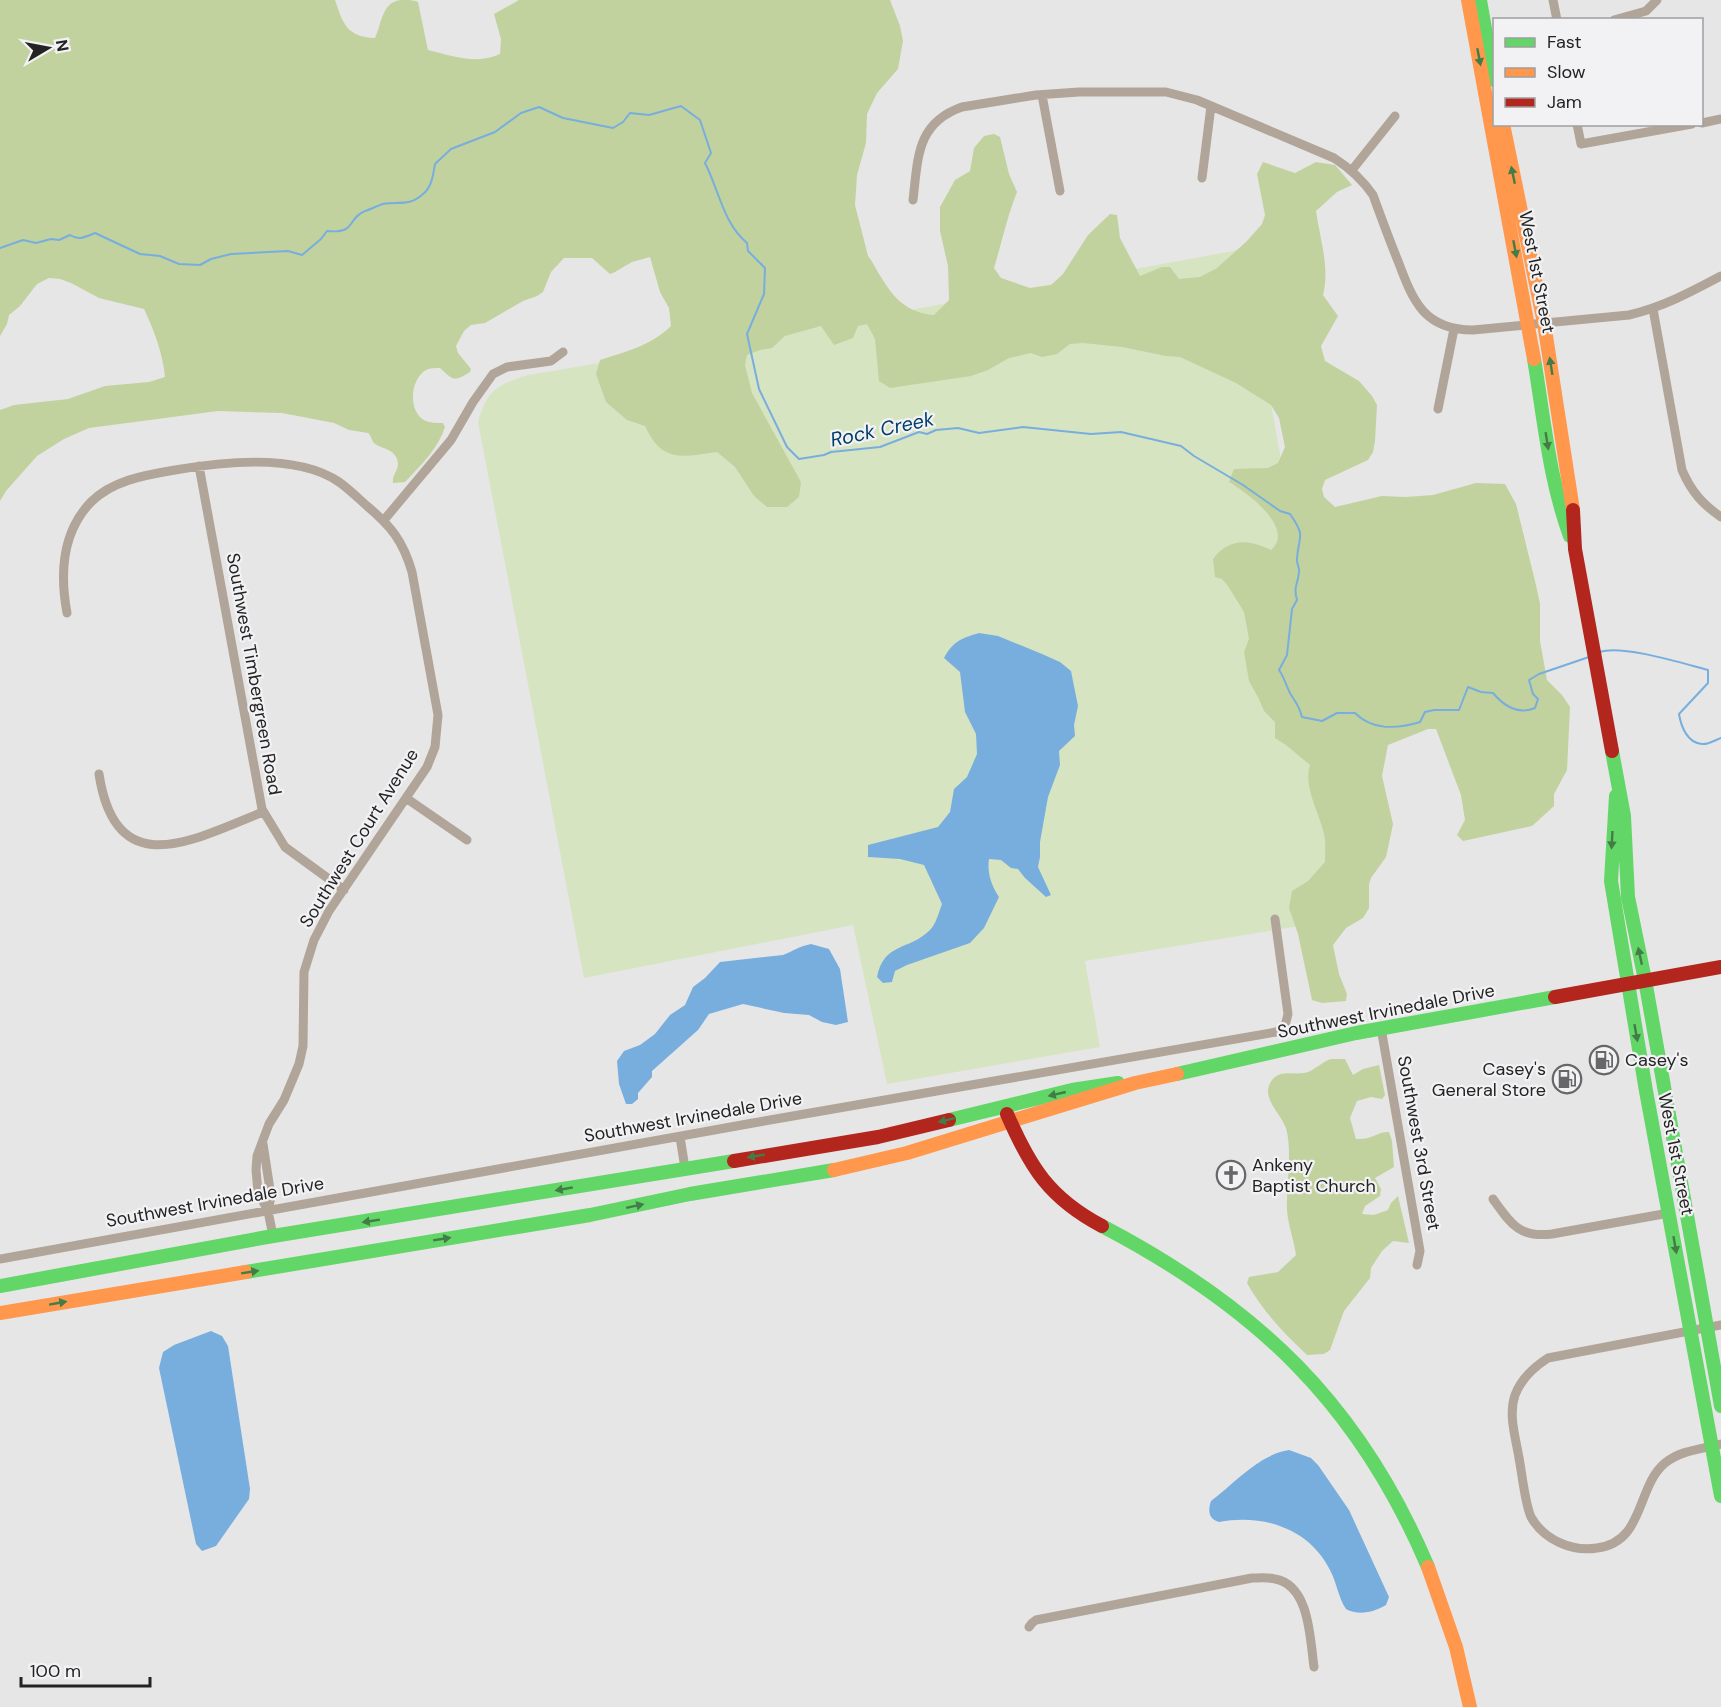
<svg xmlns="http://www.w3.org/2000/svg" width="1721" height="1707" font-family="'DM Sans',sans-serif">
  <style>
    .green { fill: #d7e4c2 }
    .forest { fill: #c1d29e }
    .water { fill: #78aede }
    .lines { fill: none; stroke-linecap: round; stroke-linejoin: round }
    .stream { stroke: #78aede; stroke-width: 2 }
    .street { stroke: #b0a598; stroke-width: 9 }
    .fast { stroke: #63d668; stroke-width: 14 }
    .slow { stroke: #ff974d; stroke-width: 14 }
    .jam { stroke: #b3261e; stroke-width: 14 }
    .oneway { fill: #437c46 }
    .labels { text-anchor: middle; stroke-width: 4.5; stroke-linejoin: round; paint-order: stroke }
    .street-label { font-size: 18px; fill: #232324; stroke: #f2f2f4 }
    .poi-label { font-size: 18px; fill: #232324; stroke: #f2f2f4; text-anchor: start }
    .water-label { font-size: 20px; font-style: italic; fill: #003d69; stroke: #f2f2f4 }
  </style>
  <rect width="100%" height="100%" fill="#e6e6e6"/>
  <path class="green" d="M1244 249 1361 916 1085 961 1100 1047 887 1084 853 925 584 978 478 422C487 390 497 385 528 375L828 325Z"/>
  <path class="forest" d="M0 0H335C343 24 347 37 375 38 382 23 382 0 403 0 409 0 412 0 418 2L428 50C453 56 475 65 500 54L501 39 494 14 519 0H890L900 26 903 41 898 69 877 93 867 114 866 143 857 175 855 205 868 256C874 263 876 270 881 277 894 299 908 313 934 315L949 300 948 266 940 231V207L955 180 970 171 974 148 984 136 994 134 1000 137 1009 174 1017 192C1007 217 1002 242 994 268L1001 278 1030 288 1051 285 1063 274 1088 235 1110 214 1117 215 1120 238 1140 276 1162 267H1170L1179 279 1200 277 1217 268 1247 241 1262 224 1265 215 1257 174 1263 162 1295 173 1316 162 1335 165 1352 185 1337 192 1316 211C1320 239 1330 268 1323 295L1338 316 1321 346 1325 361 1359 381 1372 396 1377 405 1375 441 1373 452 1368 460 1325 480 1322 489 1324 497 1335 507 1382 496 1406 497 1433 495 1476 483 1505 484 1516 504 1536 585 1540 604V641L1547 680 1562 695 1570 707 1567 770 1554 794V806L1532 826 1463 841 1457 835 1465 820 1461 795 1436 729H1428L1388 745 1382 776 1393 824 1388 848 1386 857 1371 878 1369 884V908L1363 918 1346 928 1333 945 1339 974 1347 994 1346 1001 1322 1003 1312 1000 1298 934 1289 908 1292 891 1308 881 1325 862C1325 853 1326 843 1324 834 1319 812 1303 787 1310 765L1286 745 1275 738V722L1264 711 1259 699 1249 681 1244 652 1249 639 1244 612 1228 586 1222 579 1215 577 1213 559C1229 538 1248 539 1271 550 1296 528 1246 492 1229 482L1234 469 1268 468 1278 463 1285 447 1279 418 1271 405 1236 383 1180 357 1166 356 1122 347 1083 343 1070 344 1057 354 1042 357 1031 353 1009 358 988 370 971 376 890 388 879 381 875 339 867 324 858 326 853 338 834 345 821 326 785 336 772 348 760 350 747 355 745 365 752 393 801 482 799 497 787 507H767L754 496 735 467 717 452C682 457 662 463 645 426L627 420 606 402 596 374 600 360C625 352 652 345 671 326L669 308 660 292 650 257 632 262 615 272 610 274 592 258H564L551 272 543 292 537 296 523 301 485 323 471 325 464 331 456 346 458 353 471 369 470 372C454 382 454 381 440 368 436 368 430 368 426 370 410 379 408 411 424 420 429 423 437 423 443 423L445 427C438 449 421 465 405 482L393 483C392 475 398 471 398 464 397 448 381 450 373 442 373 441 369 433 368 433L349 430 334 423 282 413 218 411 89 428 64 439 37 456 6 491 0 501V410L14 405 68 399 105 386 149 382 165 377C163 354 154 330 144 309L99 298 71 283 60 279 49 278 37 284 20 306 9 315 7 324 0 336Z
    M1331 1059H1345L1353 1075 1363 1069 1379 1065 1385 1095 1382 1099 1371 1097 1357 1101 1350 1118 1356 1139C1373 1140 1376 1132 1389 1132L1392 1141 1394 1167 1375 1178 1381 1189 1380 1196 1365 1206 1362 1214 1374 1215 1388 1210 1391 1203 1398 1196 1409 1243 1393 1241 1382 1251 1371 1268 1370 1278 1344 1311 1330 1350 1324 1354 1307 1355C1284 1333 1263 1312 1247 1283L1249 1277 1278 1272 1296 1255C1294 1240 1288 1225 1287 1210 1286 1184 1292 1157 1287 1132 1284 1115 1257 1097 1273 1079 1281 1069 1297 1076 1308 1072 1314 1070 1322 1062 1331 1059Z"/>
  <path class="water" d="M979 633 998 636 1042 654 1060 662 1071 671 1078 706 1074 725 1075 736 1059 751 1060 765 1048 797 1040 842V857L1038 867 1051 895 1046 897 1025 878 1018 869 1011 868 1001 860 989 859C987 872 991 885 999 897L984 928 970 943 907 965 895 971 892 982 883 983 877 977C884 942 909 951 930 930 936 924 939 912 942 904L924 865 900 859 868 857V845L938 827 950 812 954 789 967 777 977 754 976 734 965 712 960 672 944 658C953 641 962 638 979 633Z
    M811 944 829 949 840 969 848 1022 836 1025 822 1022 809 1015 784 1013 743 1004 709 1014 698 1030 652 1071V1077L638 1093V1099L632 1104H626L619 1084 617 1061 624 1051 640 1045 655 1034 670 1015 685 1005 693 987 705 978 720 962 783 955C793 951 800 946 811 944Z
    M211 1331 222 1336 228 1346 250 1489 249 1499 216 1546 202 1551 196 1544 159 1368 163 1352 174 1345Z
    M1289 1450 1311 1458 1318 1465 1349 1510 1389 1597 1386 1605C1375 1612 1358 1616 1346 1609 1338 1597 1337 1583 1330 1570 1309 1528 1263 1514 1219 1522 1208 1519 1208 1510 1211 1501 1235 1483 1258 1455 1289 1450Z"/>
  <g class="lines">
    <path class="stream" d="M0 248 23 240 36 243 51 239 59 240 70 235C79 241 85 237 95 233L140 254 160 256 179 264 200 265 211 259 231 254 288 251 302 255 321 239 327 231C357 234 346 219 365 211 371 209 377 206 383 204 398 201 409 207 423 194 432 187 433 175 435 164L451 149 495 132 521 113 539 107 563 118 613 128 623 122 630 113 649 115 681 106 700 120 711 153 705 163C719 190 723 223 747 243L748 251 765 268 764 294 747 334 759 389 787 447 799 459 824 455 831 452 880 447 919 432 927 434 936 430 958 428 979 433 1023 427 1091 434 1121 432 1181 446 1194 456 1243 485 1280 511 1290 514C1306 537 1299 534 1297 558 1296 563 1300 568 1299 572 1298 584 1293 587 1297 600L1292 609 1287 655 1279 670C1285 678 1287 690 1293 698 1298 705 1300 709 1302 717L1322 721 1337 713H1355C1373 731 1397 729 1420 722L1425 712 1434 710H1459L1468 687 1481 692 1493 693C1504 706 1518 715 1535 708L1538 699 1533 694 1529 680 1539 674 1589 657
      M1600 652C1621 644 1685 664 1708 670V683L1679 714C1681 726 1687 743 1702 744 1708 745 1715 740 1721 738"/>
    <path class="street" d="M1553 0 1557 20
      M1614 20 1646 11 1657 0
      M1042 95 1060 191
      M1702 123 1721 119
      M1577 124 1581 144 1692 124
      M1352 170 1395 116
      M1202 178 1211 106
      M913 200C918 159 916 123 962 107L1036 95 1079 92H1166L1197 100 1334 158C1351 169 1362 179 1373 195 1381 217 1389 239 1398 261 1413 301 1424 330 1473 330L1629 315C1663 307 1691 292 1721 276
      M1653 309 1682 470C1691 491 1702 504 1721 517
      M1438 409 1454 329
      M199 466 262 809 285 847 344 890
      M384 520 451 440 473 402 493 374 507 367 551 361 563 352
      M67 613C60 575 62 532 91 502 113 480 146 475 175 470 221 462 297 453 339 482 349 489 358 498 367 506 391 526 403 541 412 572L438 715 435 747 427 767 329 911 314 940 304 972 303 1046 299 1064 284 1100 269 1124 257 1156 256 1170 258 1192 268 1211 273 1236
      M99 774C116 885 194 839 263 812
      M406 798 467 840
      M1381 1028 1420 1251 1417 1265
      M680 1137 685 1168
      M263 1144 271 1196 268 1211
      M1493 1199C1511 1224 1519 1238 1552 1234L1669 1213
      M0 1259 753 1123 1276 1032 1285 1026 1288 1014 1275 919
      M1721 1325 1548 1358C1534 1367 1521 1379 1515 1395 1508 1415 1516 1439 1519 1458 1522 1473 1525 1504 1531 1517 1544 1540 1572 1552 1597 1548 1645 1542 1636 1487 1665 1463 1681 1450 1702 1449 1721 1444
      M1029 1627 1032 1623 1036 1620 1252 1578C1259 1578 1268 1577 1275 1579 1310 1585 1310 1640 1314 1667"/>
    <path class="fast" d="M1480 0 1494 80
      M1534 359C1544 418 1549 479 1570 536
      M1612 751 1624 816 1628 897 1645 980 1721 1406
      M1616 796 1611 881 1646 1091 1721 1496
      M1177 1074 1356 1033 1555 997
      M949 1120 1072 1090 1118 1083
      M1102 1226C1257 1307 1359 1404 1428 1567
      M246 1272 590 1215 690 1194 834 1170
      M0 1286 273 1236 734 1161"/>
    <path class="slow" d="M1468 0 1534 359
      M1503 124 1544 323 1573 510
      M834 1170 907 1153 1135 1083 1177 1074
      M0 1313 246 1272
      M1428 1567 1456 1647 1470 1707"/>
    <path class="jam" d="M1573 510 1575 549 1612 751
      M1555 997 1721 967
      M1007 1114C1030 1167 1049 1198 1102 1226
      M734 1161 878 1137 949 1120"/>
  </g>
  <defs><path id="oneway-solid" d="M-6-.8H1V-3.2L6.5 0L1 3.2V.8H-6Z" transform="scale(1.5)"/></defs>
  <g class="oneway">
    <use href="#oneway-solid" transform="translate(1479 57) rotate(79)"/>
    <use href="#oneway-solid" transform="translate(1513 175) rotate(-102)"/>
    <use href="#oneway-solid" transform="translate(1515 249) rotate(79)"/>
    <use href="#oneway-solid" transform="translate(1551 366) rotate(-99)"/>
    <use href="#oneway-solid" transform="translate(1547 441) rotate(81)"/>
    <use href="#oneway-solid" transform="translate(1612 840) rotate(93)"/>
    <use href="#oneway-solid" transform="translate(1640 956) rotate(-102)"/>
    <use href="#oneway-solid" transform="translate(1636 1033) rotate(80)"/>
    <use href="#oneway-solid" transform="translate(1057 1094) rotate(167)"/>
    <use href="#oneway-solid" transform="translate(947 1120) rotate(166)"/>
    <use href="#oneway-solid" transform="translate(756 1156) rotate(171)"/>
    <use href="#oneway-solid" transform="translate(564 1189) rotate(170)"/>
    <use href="#oneway-solid" transform="translate(635 1206) rotate(-12)"/>
    <use href="#oneway-solid" transform="translate(371 1221) rotate(171)"/>
    <use href="#oneway-solid" transform="translate(442 1239) rotate(-9)"/>
    <use href="#oneway-solid" transform="translate(1675 1245) rotate(80)"/>
    <use href="#oneway-solid" transform="translate(250 1272) rotate(-9)"/>
    <use href="#oneway-solid" transform="translate(58 1303) rotate(-10)"/>
  </g>
  <defs>
    <g id="fuel-ring" transform="scale(1.5)"><circle r="9.5" fill="#f2f2f4" stroke="#676768" stroke-width="1.5"/><path d="M-5.5-6h7V0h2V4h1.3V-2.5L3-4.5l.8-.8L6-3V5H2.5V1h-1V6h-7ZM-4.2-4.7v3.2H.2V-4.7Z" fill="#676768"/></g>
    <g id="church-ring" transform="scale(1.5)"><circle r="9.5" fill="#f2f2f4" stroke="#676768" stroke-width="1.5"/><path d="M-1.2-6h2.4v3.5h3.3v2.4h-3.3V6h-2.4V-.1h-3.3v-2.4h3.3Z" fill="#676768"/></g>
  </defs>
  <g fill-rule="evenodd">
    <use href="#fuel-ring" x="1604" y="1060"/>
    <use href="#fuel-ring" x="1567" y="1079"/>
    <use href="#church-ring" x="1231" y="1175"/>
  </g>
  <g class="labels">
    <g class="street-label">
      <text transform="translate(1537 272) rotate(79)" y="6">West 1st Street</text>
      <text transform="translate(254 674) rotate(80)" y="6">Southwest Timbergreen Road</text>
      <text transform="translate(359 838) rotate(-58)" y="6">Southwest Court Avenue</text>
      <text transform="translate(1386 1011) rotate(-11)" y="6">Southwest Irvinedale Drive</text>
      <text transform="translate(693 1117) rotate(-10)" y="6">Southwest Irvinedale Drive</text>
      <text transform="translate(1419 1143) rotate(80)" y="6">Southwest 3rd Street</text>
      <text transform="translate(1676 1154) rotate(79)" y="6">West 1st Street</text>
      <text transform="translate(215 1202) rotate(-10)" y="6">Southwest Irvinedale Drive</text>
    </g>
    <g class="poi-label">
      <text x="1625" y="1066">Casey's</text>
      <text x="1546" y="1075" text-anchor="end">Casey's<tspan x="1546" dy="21">General Store</tspan></text>
      <text x="1252" y="1171">Ankeny<tspan x="1252" dy="21">Baptist Church</tspan></text>
    </g>
    <g class="water-label">
      <text transform="translate(882 429) rotate(-12)" y="7">Rock Creek</text>
    </g>
  </g>
  <rect x="1493" y="18" width="210" height="108" fill="#f2f2f4" stroke="#9f9fa1" stroke-width="1.5"/>
  <rect x="1505" y="38" width="30" height="9" fill="#63d668" stroke="#9f9fa1" stroke-width="1.5"/>
  <text x="1547" y="48" font-size="18" fill="#232324">Fast</text>
  <rect x="1505" y="68" width="30" height="9" fill="#ff974d" stroke="#9f9fa1" stroke-width="1.5"/>
  <text x="1547" y="78" font-size="18" fill="#232324">Slow</text>
  <rect x="1505" y="98" width="30" height="9" fill="#b3261e" stroke="#9f9fa1" stroke-width="1.5"/>
  <text x="1547" y="108" font-size="18" fill="#232324">Jam</text>
  <g transform="translate(48 48) rotate(80)" stroke="#f2f2f4" stroke-width="4.5" paint-order="stroke">
  <path d="M0-4.5L10 22L0 15L-10 22Z" fill="#232324"/>
  <text y="-9" font-size="16" font-weight="bold" text-anchor="middle" fill="#232324">N</text>
  </g>
  <path d="M21 1677v9h129v-9" fill="none" stroke="#232324" stroke-width="3"/>
  <text x="30" y="1677" font-size="18" fill="#232324" stroke="#f2f2f4" stroke-width="4.5" paint-order="stroke">100 m</text>
</svg>
